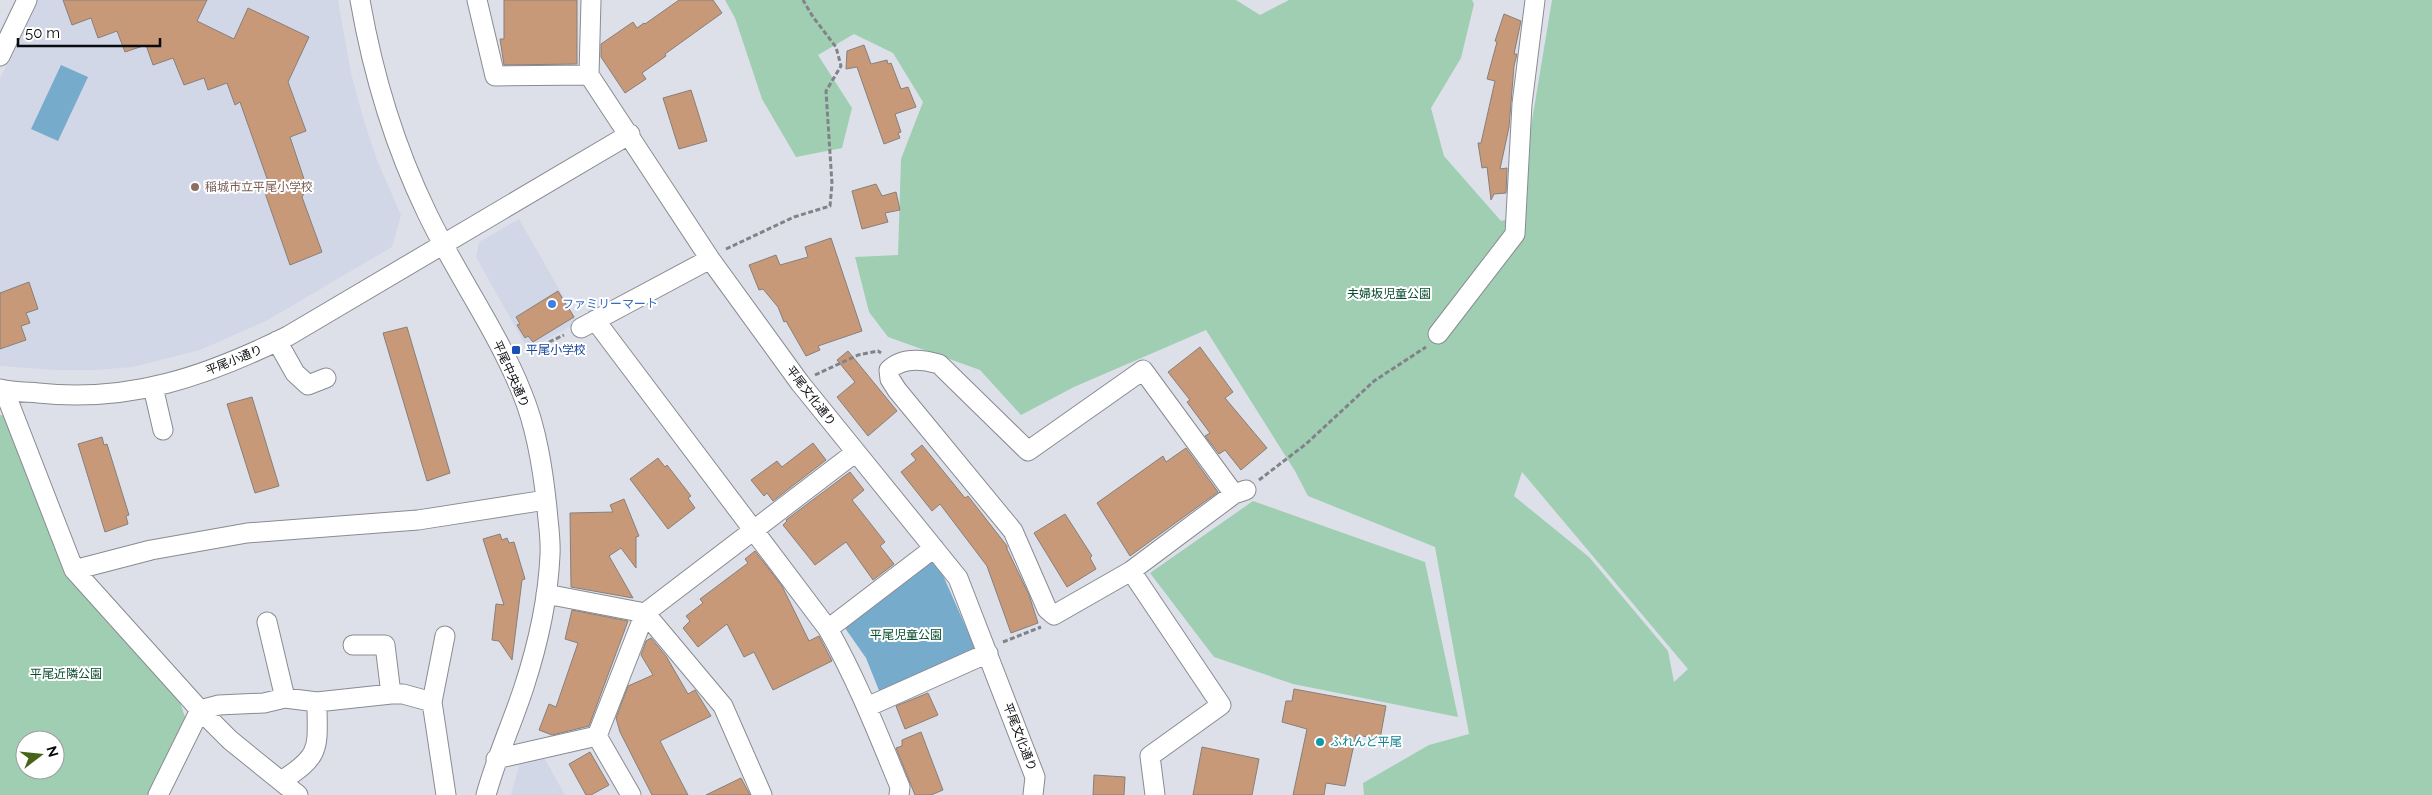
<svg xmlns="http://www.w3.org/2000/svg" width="2432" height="795" font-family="Raleway,'Noto Sans JP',sans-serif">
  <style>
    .built { fill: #d2d7e7 }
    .green { fill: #a0ceb2; fill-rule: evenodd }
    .water { fill: #77abcc }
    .building { fill: #c89978; stroke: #877f7a }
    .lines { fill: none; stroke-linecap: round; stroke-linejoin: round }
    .minor-casing { stroke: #898b93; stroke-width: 21 }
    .path { stroke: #818389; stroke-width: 3; stroke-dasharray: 5 2.5; stroke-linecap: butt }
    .minor { stroke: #fff; stroke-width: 19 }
    .education-dot { fill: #8d6e63; stroke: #fff; stroke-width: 2 }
    .shop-dot { fill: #3f7fe0; stroke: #fff; stroke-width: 2 }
    .transit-dot { fill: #1a4fb4; stroke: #fff; stroke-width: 2 }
    .culture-dot { fill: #0f9aa8; stroke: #fff; stroke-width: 2 }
    .labels { text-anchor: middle; stroke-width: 4; stroke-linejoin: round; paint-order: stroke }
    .education-label { font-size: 12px; fill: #785e54; stroke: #fff; text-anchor: start }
    .park-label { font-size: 12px; fill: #094d2f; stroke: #fff }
    .shop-label { font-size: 12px; fill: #366cbe; stroke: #fff; text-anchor: start }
    .transit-label { font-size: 12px; fill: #164399; stroke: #fff; text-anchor: start }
    .street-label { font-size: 12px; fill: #0a0b0e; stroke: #fff }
    .culture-label { font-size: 12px; fill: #0d838f; stroke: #fff; text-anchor: start }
  </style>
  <rect width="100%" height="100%" fill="#dde0e8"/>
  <path class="built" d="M37 0H338L351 73 364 121 377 160 401 215 392 247 266 321 200 350 133 367 96 370H55L0 366V79Z
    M519 219 578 322 528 350 476 257 479 242Z
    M543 756 565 795H511L520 762Z"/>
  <path class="green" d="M725 0H1236L1260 15 1289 0H1472L1474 4 1461 58 1431 108 1444 156 1501 221 1516 217 1552 0H2432V795H1364L1363 783 1429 745 1469 734 1435 547 1308 496 1295 471 1206 330 1074 387 1021 415 980 370 888 337 869 312 855 257 898 255 901 159 923 102 893 53 854 34 818 55 852 108 842 148 796 157 762 99 735 18ZM1522 472 1688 669 1674 682 1668 651 1589 557 1514 496Z
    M0 415 5 416 71 579 104 619 179 699 186 720 149 795H0ZM25 740H55V770H25Z
    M1253 501 1425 562 1458 717 1293 684 1214 657 1150 573Z"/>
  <path class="water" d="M61 65 88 77 58 141 31 129Z
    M932 560 942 573 976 650 880 693 866 658 845 628Z"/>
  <path class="building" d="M63 0H207L197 21 234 39 248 8 309 37 288 82 306 131 290 137 307 188 302 197 322 252 290 265 265 193 269 184 240 102 235 105 227 83 208 90 204 78 184 85 173 58 153 65 146 45 125 52 117 31 98 38 91 18 72 25Z
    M504 0H577V64L504 65 500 39H504Z
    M679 0H713L722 13 665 54 666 56 642 73 646 79 625 93 601 57V44L633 22 637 28 644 23 645 24Z
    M1504 14 1521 21 1514 54H1517L1514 66 1509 127 1500 169 1507 168 1506 193 1494 194 1491 200 1487 167 1482 168 1478 143H1481L1495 81 1487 79 1497 42 1495 41Z
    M864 45 871 64 887 60 888 64 891 63 901 89 908 87 916 107 895 114 901 132 898 133 900 138 884 144 857 67 846 69 847 51Z
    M691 90 707 141 679 149 663 98Z
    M876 184 882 196 896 192 900 210 885 213 888 222 862 229 852 191Z
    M831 238 862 331 818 346 820 350 806 356 786 321 784 322 778 307 763 289 759 290 749 265 776 255 780 265 808 257 805 247Z
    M29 282 38 309 26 313 30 323 21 326 26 340 0 349V293Z
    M558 291 574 317 533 342 528 336 525 338 517 325 520 324 516 317Z
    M407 327 450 473 427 481 383 333Z
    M1200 347 1233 392 1225 398 1267 448 1241 470 1225 450 1219 454 1205 436 1210 433 1187 402 1190 400 1168 372Z
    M848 351 897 411 868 436 837 397 855 382 837 360Z
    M252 397 279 486 255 493 227 404Z
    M102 437 104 445 107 444 129 515 126 516 128 524 105 532 78 444Z
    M813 443 826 460 773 501 767 493 764 496 751 480 777 461 782 467Z
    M922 445 965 498 968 496 1007 546V549L1029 595 1038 623 1011 633 987 566 940 504 932 511 901 472 916 460 911 454Z
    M1186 448 1218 492 1130 556 1097 503 1163 456 1166 462Z
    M658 458 665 467 667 465 691 496 688 498 695 508 668 529 630 479Z
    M850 472 864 490 852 500 885 542 880 546 894 564 873 580 846 542 815 565 783 525 787 521 786 520Z
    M624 499 639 536 636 537V568L621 548 609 556 633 598 571 587 570 513 613 512 610 505Z
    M1065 514 1092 556 1090 558 1096 569 1067 587 1034 533Z
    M500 534 502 540 507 538 509 543 514 542 525 579 522 580 512 660 499 641 492 640 496 604 504 605 483 539Z
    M755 551 782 586 809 641 819 636 832 661 773 690 754 652 744 657 727 624 698 647 683 628 690 621 686 616 703 603 700 599 748 563 745 559Z
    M572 610 628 621 589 726 552 735 539 730 549 704 556 707 578 643 565 639Z
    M651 638 666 656 688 694 695 690 711 716 660 741 688 795H652L620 732 616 718 628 686 653 675 641 655 646 641Z
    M1294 689 1386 706 1380 739 1356 735 1345 786 1326 783 1324 795H1293L1307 729 1282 722 1286 701H1292Z
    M928 693 938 715 905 729 896 706Z
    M921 732 943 790 931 795H915L896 748 902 746V740Z
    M1202 747 1259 759 1252 795H1193Z
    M590 752 609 785 591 795H586L569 764Z
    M1094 775 1125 777 1124 795H1093Z
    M741 778 750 795H706Z"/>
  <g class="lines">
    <g class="minor-casing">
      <path id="minor" d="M360 0C373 75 394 145 427 213 456 274 497 330 522 393 537 429 543 470 547 508 548 523 551 539 550 555 548 600 538 644 524 687 512 724 496 758 486 795
        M477 0 495 76 589 75
        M591 0 589 75 710 259 800 383 958 578 1035 777 1033 795
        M0 56 27 0
        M595 320 828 629C857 680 878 734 900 787L899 795
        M581 328 710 259
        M1438 334 1515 234 1522 104 1535 0
        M277 341 295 373 308 385 326 378
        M153 387 163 430
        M0 389C12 392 26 392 38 393 130 403 207 376 288 336L630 134
        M4 390 74 570 200 710 230 740 298 795
        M1234 494 1143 370 1028 451 939 364C922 359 902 357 889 370L890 379 897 390 1013 531 1047 609 1054 615 1131 571 1234 494 1246 490
        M74 570 151 550 247 533 418 520 546 500
        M1131 571 1221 705 1150 756 1155 795
        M546 594 645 613 723 706 762 795
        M267 622 285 698
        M828 629 934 548
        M445 636 432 702 446 795
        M353 645H385L391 694
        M867 707 988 653
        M496 759 597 736
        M281 781C323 755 317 747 317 702
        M158 795 200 710 219 705 264 703 285 698 317 702 391 694H403L432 702
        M631 795 597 736 645 613 856 452"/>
    </g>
    <path class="path" d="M726 249 794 217 830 206 832 184 826 91 841 66 836 47 813 17 803 0
      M549 342 564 335
      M815 375 858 355 878 351 881 353
      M1259 480 1306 444 1374 381 1426 347
      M1003 642 1041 627"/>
    <use href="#minor" class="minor"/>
  </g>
  <circle class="education-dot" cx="195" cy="187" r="5"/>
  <circle class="shop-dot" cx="552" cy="304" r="5"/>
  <rect class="transit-dot" x="511" y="345" width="10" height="10" rx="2.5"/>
  <circle class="culture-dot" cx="1320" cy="742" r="5"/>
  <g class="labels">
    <g class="education-label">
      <text x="205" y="191">稲城市立平尾小学校</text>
    </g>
    <g class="park-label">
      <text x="1389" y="298">夫婦坂児童公園</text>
      <text x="906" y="639">平尾児童公園</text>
      <text x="66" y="678">平尾近隣公園</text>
    </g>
    <g class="shop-label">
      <text x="562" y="308">ファミリーマート</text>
    </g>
    <g class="transit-label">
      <text x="526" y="354">平尾小学校</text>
    </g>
    <g class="street-label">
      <text transform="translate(234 360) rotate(-22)" y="4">平尾小通り</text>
      <text transform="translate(511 374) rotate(66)" y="4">平尾中央通り</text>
      <text transform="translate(811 396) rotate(52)" y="4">平尾文化通り</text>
      <text transform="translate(1020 737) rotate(69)" y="4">平尾文化通り</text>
    </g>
    <g class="culture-label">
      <text x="1330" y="746">ふれんど平尾</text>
    </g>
  </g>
  <g transform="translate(40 755) rotate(74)"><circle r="24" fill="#ffffff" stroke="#9d9d9f"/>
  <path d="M0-4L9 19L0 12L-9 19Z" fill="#456419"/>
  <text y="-8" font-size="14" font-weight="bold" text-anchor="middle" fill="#0a0b0e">N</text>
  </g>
  <path d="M18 38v8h142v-8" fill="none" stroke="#0a0b0e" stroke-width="2.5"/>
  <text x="25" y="38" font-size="15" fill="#0a0b0e" stroke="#ffffff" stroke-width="4" paint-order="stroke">50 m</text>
</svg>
